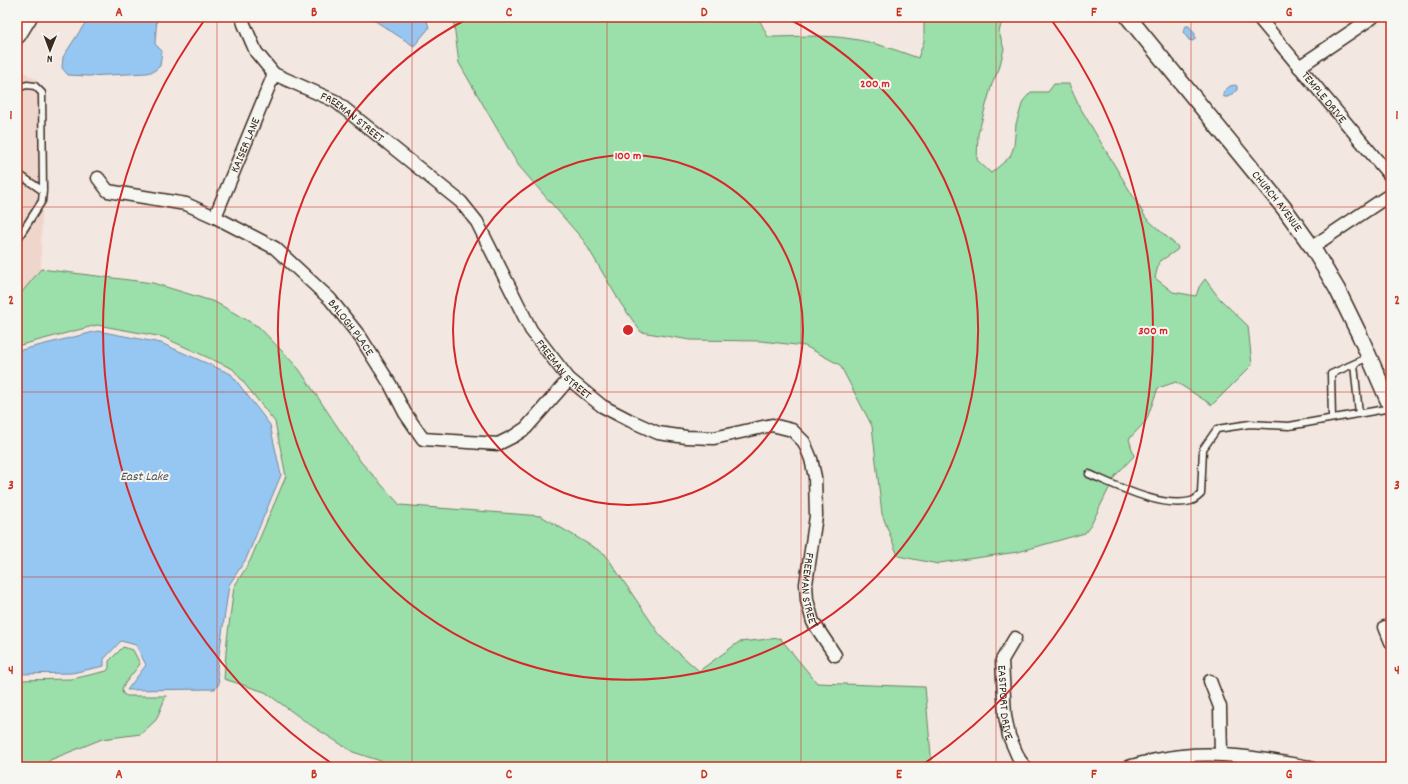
<svg xmlns="http://www.w3.org/2000/svg" width="1408" height="784" font-family="Dekko,sans-serif">
  <style>
    .built { fill: #efd6cc }
    .green { fill: #9bdfaa; stroke: #6b8464 }
    .water { fill: #96c7f2; stroke: #72889d }
    .lines { fill: none; stroke-linecap: round; stroke-linejoin: round }
    .service-casing { stroke: #3b2a1e; stroke-width: 9 }
    .minor-casing { stroke: #3b2a1e; stroke-width: 15 }
    .tertiary-casing { stroke: #3b2a1e; stroke-width: 18 }
    .secondary-casing { stroke: #3b2a1e; stroke-width: 20 }
    .service { stroke: #f6f6f2; stroke-width: 6 }
    .minor { stroke: #f6f6f2; stroke-width: 12 }
    .tertiary { stroke: #f6f6f2; stroke-width: 15 }
    .secondary { stroke: #f6f6f2; stroke-width: 17 }
    .grid { fill: none; stroke: #c8321e; stroke-width: 1; stroke-opacity: 0.55 }
    .ring { fill: none; stroke: #d62828; stroke-width: 2 }
    .labels { text-anchor: middle; stroke-width: 4; stroke-linejoin: round; paint-order: stroke }
    .street-label { font-size: 12px; fill: #3b2a1e; stroke: #f6f6f2 }
    .water-label { font-size: 13px; font-style: italic; fill: #525153; stroke: #f6f6f2 }
    .centre { fill: #d62828; stroke: #f6f6f2; stroke-width: 2 }
    .ring-label { font-size: 12px; text-anchor: middle; font-weight: bold; fill: #d62828; stroke: #f6f6f2; stroke-width: 4; stroke-linejoin: round; paint-order: stroke }
    .neatline { fill: none; stroke: #c8321e; stroke-width: 1.5 }
    .grid-label { font-size: 13px; text-anchor: middle; font-weight: bold; fill: #c8321e }
  </style>
  <rect width="100%" height="100%" fill="#f3e7e1"/>
  <filter id="ink" filterUnits="userSpaceOnUse"><feTurbulence type="fractalNoise" baseFrequency=".025" numOctaves="2"/><feDisplacementMap in="SourceGraphic" scale="8" xChannelSelector="R" yChannelSelector="G"/><feConvolveMatrix kernelMatrix="1 2 1 2 8 2 1 2 1" color-interpolation-filters="sRGB"/></filter>
  <g filter="url(#ink)">
    <path class="built" d="M17 68 36 79 43 154 41 269 17 298Z"/>
    <path class="green" d="M453 17H758L768 37C796 37 825 34 852 39 874 42 896 50 918 58L924 41V17H1003L999 32 1004 49 999 69 992 84 978 134 977 160 991 173 1010 157 1014 146 1016 124 1023 101 1031 92H1048L1054 84H1069L1078 104 1146 218 1178 247 1177 250 1159 262 1155 278 1173 292 1196 296 1199 287 1205 279 1219 298 1248 326 1252 365 1212 405 1176 382 1158 388 1146 421 1129 439 1134 456 1115 476 1091 525 1085 533 1018 552 939 563 938 564 898 556 882 514 872 426 840 365 805 346 761 341 690 340 641 332 621 304 584 241 518 165 459 63Z
      M41 269 153 283 215 302 259 327 299 369 361 462 400 505 541 516 605 554 662 638 699 671 739 642 780 638 817 683 925 687 932 767H399L353 752 309 724 265 692 224 679 227 640 234 587 250 561 286 476 275 422 233 369 163 337 97 325 17 346V298Z
      M123 647 133 650 140 664 123 686 122 690 123 694 127 696H166L156 720 141 734 102 739 50 760 45 767H17V680L72 679 107 671 109 668V661Z"/>
    <path class="water" d="M89 17H157L155 44 162 51 160 66 154 71 147 73 88 76 68 75 62 68 63 57Z
      M369 17H426L429 28 414 46Z
      M1186 26H1189L1195 34V39L1193 41 1189 40 1183 32Z
      M1235 85 1237 86V90L1228 97H1224L1223 92 1230 86Z
      M98 331 161 343 231 374 270 425 281 475 246 559 229 585 217 669 219 684 215 689 127 690 146 665 136 645 121 641 104 659V666L72 673 17 674V351Z"/>
    <g class="lines">
      <g class="service-casing">
        <path id="service" d="M17 88 27 85 35 86 42 93 43 191 42 201 17 240
          M17 173 43 191
          M17 188 23 178
          M1354 364 1359 414
          M1332 418 1331 374 1369 357
          M1089 474C1115 485 1162 509 1191 501 1195 500 1198 497 1201 494L1203 449 1217 429 1250 424 1289 426 1391 408"/>
      </g>
      <g class="minor-casing">
        <g id="minor">
          <path id="s1" d="M242 17 244 24 256 52 274 74 335 101 461 202 477 222 531 330 569 379 602 406 629 420 658 433 686 437 714 438 772 425 792 430 804 442 811 459 815 477 816 516 806 584 807 600 813 622 835 655"/>
          <path id="s2" d="M1258 17 1391 177"/>
          <path d="M1299 67 1373 17"/>
          <path id="s3" d="M98 178 108 191 186 204 215 217 275 248 330 299 361 338 390 384 405 413 423 439 498 444 514 436 526 428 569 379"/>
          <path id="s4" d="M215 217 274 74"/>
          <path d="M1312 247 1391 194"/>
          <path d="M1385 627 1391 642"/>
          <path id="s5" d="M1015 638 1002 660 1005 716 1009 736 1019 759 1025 767"/>
          <path d="M1210 681 1220 707 1221 755"/>
          <path d="M1128 767C1145 762 1163 758 1182 756 1225 751 1268 760 1310 767"/>
        </g>
      </g>
      <g class="tertiary-casing">
        <g id="tertiary">
          <path id="s6" d="M1128 17 1284 208 1312 247 1337 289 1360 336 1391 407"/>
        </g>
      </g>
      <g class="secondary-casing">
        <path id="secondary" d="M17 35 28 17"/>
      </g>
      <use href="#service" class="service"/>
      <use href="#minor" class="minor"/>
      <use href="#tertiary" class="tertiary"/>
      <use href="#secondary" class="secondary"/>
    </g>
  </g>
  <path class="grid" d="M217 17V767M412 17V767M607 17V767M801 17V767M996 17V767M1191 17V767M17 207H1391M17 392H1391M17 577H1391"/>
  <g class="ring">
    <circle cx="628" cy="330" r="175"/>
    <path d="M787 18A350 350 0 1 1 469 18"/>
    <path d="M334 765A525 525 0 0 1 206 18M1050 18A525 525 0 0 1 922 765"/>
  </g>
  <g class="labels">
    <g class="street-label">
      <text dy="4" stroke="none"><textPath href="#s2" startOffset="104">TEMPLE DRIVE</textPath></text>
      <text dy="4" stroke="none"><textPath href="#s1" startOffset="156">FREEMAN STREET</textPath></text>
      <text dy="4" stroke="none"><textPath href="#s4" startOffset="78">KAISER LANE</textPath></text>
      <text dy="4" stroke="none"><textPath href="#s6" startOffset="237">CHURCH AVENUE</textPath></text>
      <text dy="4" stroke="none"><textPath href="#s3" startOffset="305">BALOGH PLACE</textPath></text>
      <text dy="4" stroke="none"><textPath href="#s1" startOffset="492">FREEMAN STREET</textPath></text>
      <text dy="4" stroke="none"><textPath href="#s1" startOffset="912">FREEMAN STREET</textPath></text>
      <text dy="4" stroke="none"><textPath href="#s5" startOffset="68">EASTPORT DRIVE</textPath></text>
    </g>
    <g class="water-label">
      <text x="144" y="480">East Lake</text>
    </g>
  </g>
  <circle cx="628" cy="330" r="6" class="centre"/>
  <g class="ring-label">
    <text x="875" y="87">200 m</text>
    <text x="628" y="159">100 m</text>
    <text x="1153" y="334">300 m</text>
  </g>
  <rect width="1408" height="784" fill="none" stroke="#f6f6f2" stroke-width="44"/>
  <g transform="translate(50 50) rotate(181)" stroke="#f6f6f2" stroke-width="3" paint-order="stroke">
  <path d="M0-3L7 15L0 10L-7 15Z" fill="#3b2a1e"/>
  <text y="-6" font-size="11" font-weight="bold" text-anchor="middle" fill="#3b2a1e">N</text>
  </g>
  <rect x="22" y="22" width="1364" height="740" class="neatline"/>
  <g class="grid-label">
    <text x="119" y="16">A</text>
    <text x="314" y="16">B</text>
    <text x="509" y="16">C</text>
    <text x="704" y="16">D</text>
    <text x="899" y="16">E</text>
    <text x="1094" y="16">F</text>
    <text x="1289" y="16">G</text>
    <text x="11" y="119">1</text>
    <text x="1397" y="119">1</text>
    <text x="11" y="304">2</text>
    <text x="1397" y="304">2</text>
    <text x="11" y="489">3</text>
    <text x="1397" y="489">3</text>
    <text x="11" y="674">4</text>
    <text x="1397" y="674">4</text>
    <text x="119" y="778">A</text>
    <text x="314" y="778">B</text>
    <text x="509" y="778">C</text>
    <text x="704" y="778">D</text>
    <text x="899" y="778">E</text>
    <text x="1094" y="778">F</text>
    <text x="1289" y="778">G</text>
  </g>
</svg>
